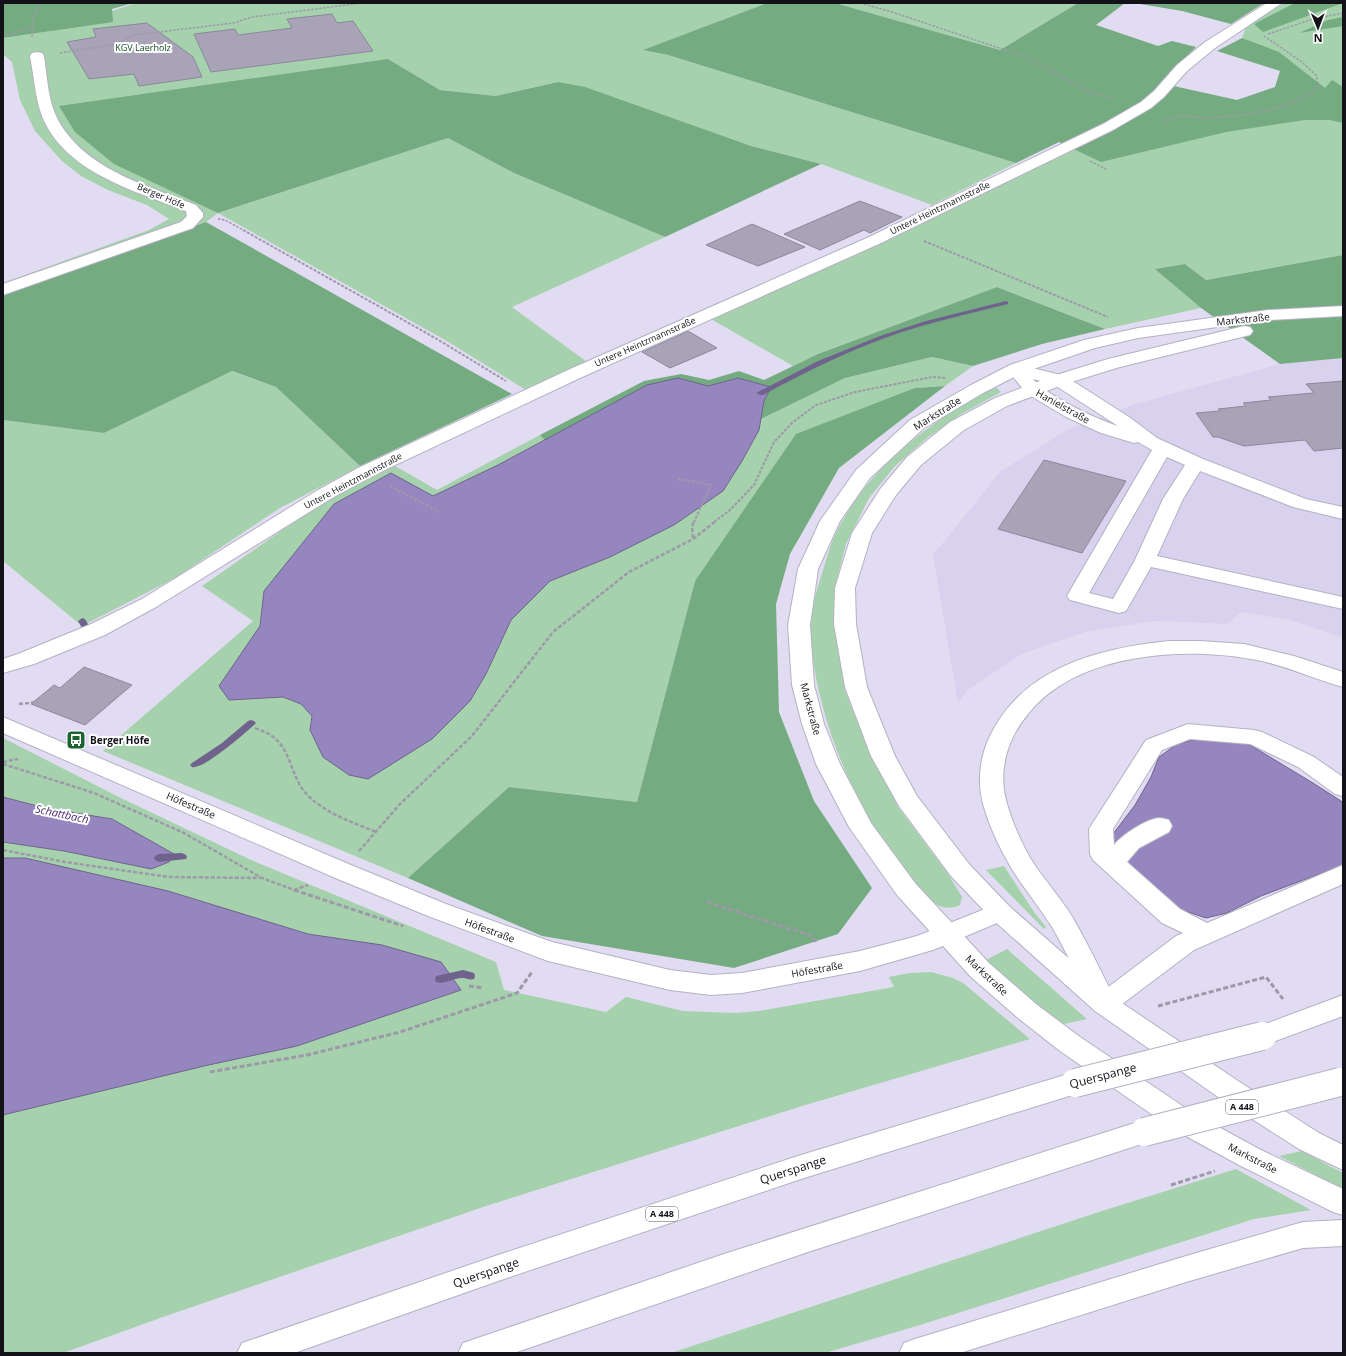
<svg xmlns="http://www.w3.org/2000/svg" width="1346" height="1356" font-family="'Open Sans',sans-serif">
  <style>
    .built { fill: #d8d2ee }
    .green { fill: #a5d1ad }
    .forest { fill: #75ab80 }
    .water { fill: #9686bf; stroke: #6f638d }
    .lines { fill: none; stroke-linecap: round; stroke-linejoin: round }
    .stream { fill: #6f638d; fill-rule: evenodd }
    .building { fill: #a8a3b7; stroke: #8c879b }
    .minor-casing { stroke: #b5b0c4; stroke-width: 2 }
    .major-casing { stroke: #b5b0c4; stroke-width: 2 }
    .highway-casing { stroke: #b5b0c4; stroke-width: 2 }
    .path-far3 { stroke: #9d99a9; stroke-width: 1.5; stroke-dasharray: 2.5 1.5; stroke-linecap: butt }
    .path-far2 { stroke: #9d99a9; stroke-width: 2; stroke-dasharray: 3 1.5; stroke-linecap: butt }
    .path-far1 { stroke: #9d99a9; stroke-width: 2.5; stroke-dasharray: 4 2; stroke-linecap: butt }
    .path { stroke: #9d99a9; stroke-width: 3; stroke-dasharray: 5 2.5; stroke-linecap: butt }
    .minor { fill: #fff; fill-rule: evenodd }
    .major { fill: #fff; fill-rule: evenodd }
    .highway { fill: #fff; fill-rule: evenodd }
    .highway-bridge-casing { stroke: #b5b0c4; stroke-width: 30; stroke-linecap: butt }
    .highway-bridge { stroke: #fff; stroke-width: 28 }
    .labels { text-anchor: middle; stroke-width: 4; stroke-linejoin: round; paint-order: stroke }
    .far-park-label { font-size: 9px; fill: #0e4c23; stroke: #fff }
    .far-street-label { font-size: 9px; fill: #141219; stroke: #fff }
    .shield { fill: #fff; stroke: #5a595e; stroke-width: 1 }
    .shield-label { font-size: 9px; font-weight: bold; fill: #141219 }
    .street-label { font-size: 10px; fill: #141219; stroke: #fff }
    .poi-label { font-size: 10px; font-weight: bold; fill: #141219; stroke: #fff; text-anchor: start }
    .water-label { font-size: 11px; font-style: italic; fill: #493076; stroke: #fff }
    .near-street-label { font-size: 12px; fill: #141219; stroke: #fff }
  </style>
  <rect width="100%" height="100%" fill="#e1dcf1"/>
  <path class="built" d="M1343 358V638L1290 620 1241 612 1227 624 1155 621 1085 632 1021 654 968 690 958 702 933 555 1001 471 1069 429 1135 404 1280 364Z"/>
  <path class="green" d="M136 3H767L644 50 668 55 1016 163 932 205 821 164 751 146 558 82 496 96 440 90 388 59 218 213 448 138 514 173 665 237 512 307 587 362 526 390 445 340 218 213 206 222 3 294V283L149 230 169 219 147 205 108 190 81 176 62 161 35 131 20 100 12 62 3 54V38L51 31Z
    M835 3H1078L1000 50Z
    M1285 3H1343V255L1206 280 1185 264 1156 269 1201 308 1105 329 997 287 818 354 793 366 711 319 891 237 1050 161 1148 110 1237 100 1296 87 1274 53 1242 38 1247 25Z
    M932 357 973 366 945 386 915 388 695 581 637 802 509 787 408 878 103 751 253 621 202 586 324 501 395 466 437 490 540 435 553 450 761 419 845 378Z
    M231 371 276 387 360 466 280 508 175 578 82 626 3 561V420L104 433Z
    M997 388 1001 392 961 414 927 438 895 466 869 498 846 544 838 575 834 609 835 632 845 691 867 744 898 807 948 874 962 897 960 905C935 917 919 887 906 870 896 856 884 842 874 827 844 778 818 709 812 651 812 643 810 633 810 625 812 605 818 586 824 567 828 554 832 539 839 527 856 495 880 467 908 444 928 428 972 393 997 388Z
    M3 738 121 798 251 860 496 962 504 990 606 1012 626 997 683 1011 736 1013 759 1011 894 987 889 977 910 973 931 972 953 978 963 983 1030 1039 802 1106 486 1206 163 1317 63 1353H3Z
    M1004 866 1034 912 1046 927 1044 929 986 870Z
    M1007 949 1087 1019 1059 1025 984 961Z
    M1302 1151 1343 1173V1189L1279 1156Z
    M1236 1169 1311 1210 1254 1219 920 1325 825 1353H671L1099 1212Z"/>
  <path class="forest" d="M3 3H133L112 9 113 22 3 38Z
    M767 3H835L1000 50 1078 3H1125L1096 25 1158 46 1172 41 1196 47 1160 83 1237 100 1275 87 1280 71 1217 51 1242 38 1279 52 1325 88 1332 80 1343 87V123L1330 120H1305L1226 132 1101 162 1059 142 1016 163 668 55 643 50Z
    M1134 3H1264L1231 24 1182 11Z
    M1295 3H1343L1263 32 1254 24Z
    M1343 17V26L1299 33 1328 20Z
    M388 59 440 90 496 96 558 82 585 87 751 146 821 164 665 237 514 173 448 138 218 213 114 164 75 132 59 106Z
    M206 222 512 394 360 466 276 387 232 371 104 433 3 420V294Z
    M1343 255V358L1280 364 1201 308 1155 269 1185 264 1206 280Z
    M997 287 1105 329 1042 344 973 366 932 357 845 378 761 419 757 433 553 450 540 435 644 381 681 374 709 380 739 371 764 380 818 354Z
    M945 386 839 468 790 554 776 604 779 712 814 801 872 888 838 934 734 968 542 936 408 878 509 787 637 802 695 581 796 434 915 388Z"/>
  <path class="water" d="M678 378 708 386 738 378 771 387 764 401 759 430 742 461 723 491 674 525 610 557 550 581 511 620 486 674 470 701 432 739 368 779 349 775 323 757 310 730 312 716 301 704 283 697 229 700 219 686 260 626 264 591 334 504 391 473 433 496 498 465 647 385Z
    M1202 738 1228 740 1250 745 1313 783 1341 801 1343 803V865L1261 896 1227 913 1206 918 1182 910 1158 893 1133 870 1110 838 1135 805 1151 777 1159 757 1177 744Z
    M3 797 45 808 112 819 174 854 169 862 151 869 64 851 3 842Z
    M3 858H25L168 891 308 934 382 945 441 962 461 990 297 1046 204 1066 3 1115Z"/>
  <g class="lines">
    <path class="stream" d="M1006 301 1008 302V304C972 313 935 321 899 333 852 349 807 371 763 395H760L756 393 818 361 880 336 926 321Z
      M82 618 85 619 89 626 88 628 85 629 82 628 78 621Z
      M251 720 254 721 256 723 254 725C244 734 203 770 192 767L190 765 192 763 222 743 248 721Z
      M182 853 186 855 187 857 186 859 159 862 155 860 154 858 155 856 159 854Z
      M463 970 474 973 475 976 474 979C469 980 468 979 464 978 454 977 445 985 436 982L435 979 436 976Z"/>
  </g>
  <path class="building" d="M332 14 337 23 353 21 373 51 211 72 194 34 235 29 238 35 292 28 287 19Z
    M147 23 193 57 202 77 139 86 134 74 89 79 67 42 96 37 93 29Z
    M860 201 902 217 870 233 864 230 820 250 784 234Z
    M752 224 805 247 758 266 706 245Z
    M688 331 717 348 670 368 642 352Z
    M1343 381V448L1314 451 1305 440 1244 446 1218 437H1213L1196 413 1220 411 1218 409 1246 406 1243 403 1271 400 1268 397 1314 393 1306 384Z
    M1044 460 1126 481 1082 553 998 529Z
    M84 667 132 685 85 725 31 704 54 685 60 688Z"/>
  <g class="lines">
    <g class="minor-casing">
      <path id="minor" d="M1267 3H1282L1215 48 1187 71 1164 97 1151 108 1113 130 881 243 580 378 372 476 332 498 156 607 105 635 34 664 3 673V659L18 654 89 625 142 599 318 490 358 468 568 370 869 237 1103 124 1141 102 1154 91 1177 65 1205 42Z
        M37 52 42 53 44 56C47 76 48 100 57 118 83 169 148 186 196 205L203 213V217L193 228 3 295V284L181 222 187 216 186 211C135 191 64 172 42 116 35 97 34 76 30 56L32 53Z
        M1016 364 1065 376 1129 417 1157 438 1203 459 1306 499 1343 507V519L1293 507 1200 471 1183 499 1157 556 1343 597V609L1151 567 1126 611 1119 613 1070 600 1067 596 1152 450 1138 442 1134 443 1101 433 1066 417 1026 393 1007 369 1010 365ZM1033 379 1053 384 1118 426C1096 419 1047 396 1033 379ZM1167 457 1185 465 1163 499 1135 560 1113 599 1089 593Z
        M3 717 351 865 446 904 552 942 670 970 711 975 742 973 860 951 917 936 1000 903 1009 906 1013 912 1009 918 933 950 860 971 742 993 711 995 670 990 548 961 428 916 333 877 3 733Z
        M1188 724 1254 730 1262 732 1314 757 1343 777V796L1335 794 1298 767 1250 744 1190 739 1162 750 1113 829 1114 845C1122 835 1146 819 1159 818 1162 818 1166 819 1169 820L1172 826 1169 832 1139 848 1127 862 1180 909 1207 923 1343 865V884L1194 950 1113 1011 1104 1014 1095 1011 1091 1004 1095 997 1176 936 1183 933 1162 923 1093 860 1090 854 1089 829 1146 740Z"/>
    </g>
    <g class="major-casing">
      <path id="major" d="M1343 306V316L1268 320 1138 338 1095 348 1022 373 983 393 924 428 870 478 840 521 818 569 810 625 814 685 824 724 840 764 871 823 915 883 989 963 1036 1004 1080 1037 1193 1113 1259 1149 1343 1189V1215L1333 1212 1239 1165 1173 1129 1060 1051 1018 1018 971 977 897 895 849 827 816 764 802 724 792 685 788 625 798 569 820 521 856 470 910 420 971 385 1010 365 1084 340 1138 328 1268 310Z
        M1244 326 1250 327 1253 331 1250 335 1120 367 1065 384 1007 406 964 430 921 465 896 495 872 533 855 588 856 624 867 687 895 756 917 796 969 864 1009 906 1113 997 1241 1083 1319 1133 1343 1145V1170L1299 1149 1221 1099 1095 1011 991 918 951 876 899 806 871 756 845 687 834 624 835 588 852 533 881 488 907 457 950 422 995 398 1053 376 1108 359Z"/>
    </g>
    <g class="highway-casing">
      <path id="highway" d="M1169 641H1200L1244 644 1294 656 1343 672V687C1314 679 1287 666 1257 660 1186 646 1077 652 1028 714 1008 738 998 769 1006 800 1011 820 1024 850 1036 867 1048 884 1062 900 1073 918 1089 946 1103 975 1117 1004L1113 1011 1104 1014 1095 1011C1080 984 1068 954 1052 927 1042 911 1030 896 1019 880 1004 858 990 829 983 804 977 781 980 756 990 736 1023 667 1100 648 1169 641Z
        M1343 995V1016L1262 1046 1252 1043 1248 1036 1252 1029Z
        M1075 1072 1085 1075 1089 1083 1085 1091 801 1179 501 1280 294 1353H237L242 1343 501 1254 801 1155Z
        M1144 1120 1154 1124 1158 1132 1154 1140 808 1252 514 1353H458L463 1343 724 1254Z
        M1343 1220V1246L1303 1248 1186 1282 960 1353H899L904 1343 915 1339 1186 1256 1303 1222Z"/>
    </g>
    <path class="path-far3" d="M860 3 892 12 1026 57 1092 93 1113 98
      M1268 34 1313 19 1343 13
      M3 36 32 28
      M32 37 33 17 40 3
      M60 53 115 44 135 35 233 23 252 17 362 3
      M1162 123C1168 121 1176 116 1182 116 1191 116 1199 118 1207 118 1245 115 1289 112 1319 87L1316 75 1302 62 1264 36
      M1090 161 1106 169
      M218 219 225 220 245 231"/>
    <path class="path-far2" d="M243 230 437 339 506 381
      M924 241 1108 317
      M678 479 711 485 694 522
      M390 486 439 512
      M714 522 729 511 754 485 774 442 793 422 816 405 855 392 932 377 946 378"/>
    <path class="path-far1" d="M693 538 692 527 694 521
      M19 704 38 702
      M255 728C261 731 267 732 272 736 290 748 291 775 304 791 321 812 352 822 376 832
      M3 762 18 759
      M3 764 94 793 184 833 262 878 297 891
      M3 850 65 862 169 877 261 878
      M359 851 400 804 472 736 553 632 629 572 693 539 716 521
      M294 890 308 885"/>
    <path class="path" d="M294 890 403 926
      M707 902 812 936 816 942
      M469 986 483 988
      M1158 1006 1266 977 1283 999
      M210 1072 307 1055 400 1032 517 993 532 972
      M1171 1185 1215 1171"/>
    <use href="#minor" class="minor"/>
    <use href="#major" class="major"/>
    <use href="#highway" class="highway"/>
    <g class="highway-bridge-casing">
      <path id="highway-bridge" d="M1075 1083 1262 1036
        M1144 1132 1340 1082"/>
    </g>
    <use href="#highway-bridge" class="highway-bridge"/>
  </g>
  <defs>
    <g id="bus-square" transform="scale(1)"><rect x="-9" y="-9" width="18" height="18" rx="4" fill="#1c6533" stroke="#fff"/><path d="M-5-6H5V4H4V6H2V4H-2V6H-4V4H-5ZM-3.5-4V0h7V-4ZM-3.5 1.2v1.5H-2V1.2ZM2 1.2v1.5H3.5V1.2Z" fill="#fff"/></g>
  </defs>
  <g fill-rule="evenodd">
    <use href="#bus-square" x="76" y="740"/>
  </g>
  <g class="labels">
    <g class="far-park-label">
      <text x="143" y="51">KGV Laerholz</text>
    </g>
    <g class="far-street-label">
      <text transform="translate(161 196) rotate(23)" y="3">Berger Höfe</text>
      <text transform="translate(940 208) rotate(-26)" y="3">Untere Heintzmannstraße</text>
      <text transform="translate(645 342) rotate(-24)" y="3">Untere Heintzmannstraße</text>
      <text transform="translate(353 481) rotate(-28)" y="3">Untere Heintzmannstraße</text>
    </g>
    <g class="shield">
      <rect x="1226" y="1100" width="32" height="14" rx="3"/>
      <rect x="646" y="1207" width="32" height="14" rx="3"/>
    </g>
    <g class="shield-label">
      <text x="1242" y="1110">A 448</text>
      <text x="662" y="1217">A 448</text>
    </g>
    <g class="street-label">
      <text transform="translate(1243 319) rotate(-6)" y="4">Markstraße</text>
      <text transform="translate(1063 406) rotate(29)" y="4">Hanielstraße</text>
      <text transform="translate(937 413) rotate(-32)" y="4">Markstraße</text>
      <text transform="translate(811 709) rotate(75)" y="4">Markstraße</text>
      <text transform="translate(191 805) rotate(23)" y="4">Höfestraße</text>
      <text transform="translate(490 930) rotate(20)" y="4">Höfestraße</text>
      <text transform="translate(817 969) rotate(-10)" y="4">Höfestraße</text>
      <text transform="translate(987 975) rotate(43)" y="4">Markstraße</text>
      <text transform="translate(1253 1158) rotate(27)" y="4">Markstraße</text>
    </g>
    <g class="poi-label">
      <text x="90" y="744">Berger Höfe</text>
    </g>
    <g class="water-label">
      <text transform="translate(62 814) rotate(12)" y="4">Schattbach</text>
    </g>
    <g class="near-street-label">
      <text transform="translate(1103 1076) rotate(-15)" y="4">Querspange</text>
      <text transform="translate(793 1170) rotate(-18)" y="4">Querspange</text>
      <text transform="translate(486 1273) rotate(-19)" y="4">Querspange</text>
    </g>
  </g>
  <rect width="1346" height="1356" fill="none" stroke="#141219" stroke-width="8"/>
  <g transform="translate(1318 28) rotate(179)" stroke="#ffffff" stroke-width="3" paint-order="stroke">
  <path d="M0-3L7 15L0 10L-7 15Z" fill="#141219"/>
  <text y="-6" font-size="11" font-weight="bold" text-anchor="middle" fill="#141219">N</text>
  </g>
</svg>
